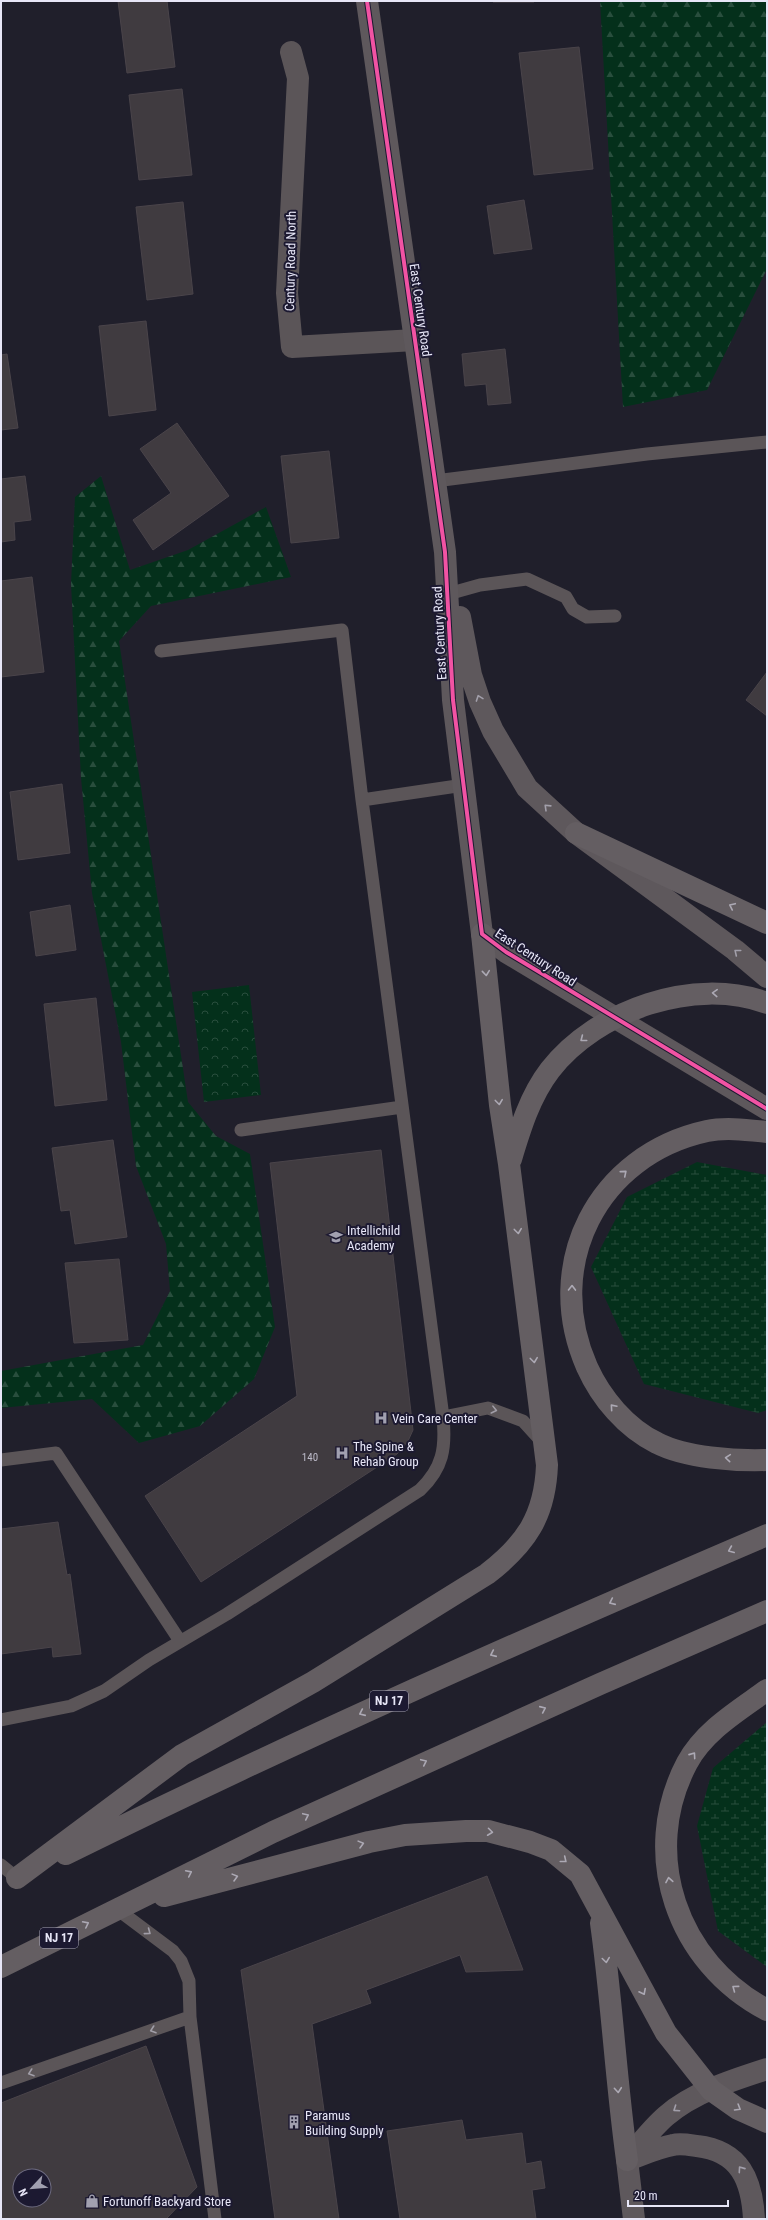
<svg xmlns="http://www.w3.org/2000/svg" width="768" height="2220" font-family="'Roboto Condensed',sans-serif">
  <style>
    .forest { fill: url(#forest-firs) }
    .wetland { fill: url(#wetland-marsh) }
    .park { fill: url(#park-crowns) }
    .building { fill: #403b40; stroke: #4a444a; fill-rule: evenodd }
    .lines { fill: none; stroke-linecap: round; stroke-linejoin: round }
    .lane { stroke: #5b5558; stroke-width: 13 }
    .street { stroke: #5b5558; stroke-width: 22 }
    .secondary { stroke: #5e585c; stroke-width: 22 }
    .highway { stroke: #645e62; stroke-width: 22 }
    .cycleway-casing { stroke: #1c1931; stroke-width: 6 }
    .cycleway { stroke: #f153a3; stroke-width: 4 }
    .oneway { stroke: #a29faa }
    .oneway2 { stroke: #aca9b4 }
    .oneway3 { stroke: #a19ea8 }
    .labels { text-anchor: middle; stroke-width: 4; stroke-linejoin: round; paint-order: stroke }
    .number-label { font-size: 11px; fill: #bdbbc9 }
    .shield { fill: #1c1931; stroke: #aaa8bc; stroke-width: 1 }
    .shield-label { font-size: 12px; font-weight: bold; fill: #e7e6f7 }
    .street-label { font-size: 13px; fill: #e7e6f7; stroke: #1c1931 }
    .poi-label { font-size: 13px; fill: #e7e6f7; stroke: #1c1931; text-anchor: start }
  </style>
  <defs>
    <pattern id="forest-firs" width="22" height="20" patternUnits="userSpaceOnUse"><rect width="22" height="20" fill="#04301b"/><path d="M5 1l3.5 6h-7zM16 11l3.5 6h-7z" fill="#294e3d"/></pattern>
    <pattern id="wetland-marsh" width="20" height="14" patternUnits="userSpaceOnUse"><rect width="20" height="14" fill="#04301b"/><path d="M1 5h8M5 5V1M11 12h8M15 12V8" fill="none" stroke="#294e3d"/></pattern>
    <pattern id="park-crowns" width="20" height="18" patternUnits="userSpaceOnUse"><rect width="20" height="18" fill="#04301b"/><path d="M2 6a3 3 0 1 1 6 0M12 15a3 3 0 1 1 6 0" fill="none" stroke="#294e3d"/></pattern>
  </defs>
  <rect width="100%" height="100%" fill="#201f2b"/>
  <path class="forest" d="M600 1H767V269L707 390 623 407Z
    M101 476 130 570 188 550 266 507 291 577 151 606 119 641 188 1102 216 1136 250 1154 275 1327 254 1379 200 1426 139 1443 92 1399 1 1408V1371L143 1345 170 1291 166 1244 136 1166 121 1042 92 893 81 778 71 584 75 497Z"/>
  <path class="wetland" d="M697 1162 767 1175V1410L758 1413 644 1384 591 1267 627 1197Z
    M767 1722V1967L718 1931 697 1826 713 1768Z"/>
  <path class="park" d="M249 985 261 1095 204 1102 192 992Z"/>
  <path class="building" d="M118 1H167L175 67 127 73Z
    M493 1H534V2H493Z
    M579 47 593 169 534 175 519 53Z
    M182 89 192 175 139 180 129 95Z
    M524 200 532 249 494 254 487 206Z
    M183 202 193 294 147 300 136 207Z
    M146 321 156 410 109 416 99 326Z
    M505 349 511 403 488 405 486 384 465 386 462 354Z
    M7 354 18 428 1 430V355Z
    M177 423 229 496 153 550 133 520 171 493 140 449Z
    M329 451 339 538 291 543 281 456Z
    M25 476 31 520 14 522 15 540 1 542V479Z
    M32 577 44 672 1 677V581Z
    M767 672V716L746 700Z
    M62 784 70 853 18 860 10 792Z
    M70 905 76 950 36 956 30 912Z
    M96 998 107 1100 55 1106 44 1004Z
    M113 1140 127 1237 75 1244 70 1210 61 1211 52 1148Z
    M381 1150 413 1430 408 1441 397 1454 201 1582 145 1496 297 1396 270 1163Z
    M119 1259 128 1340 74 1343 65 1263Z
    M58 1522 67 1575 70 1574 81 1654 53 1657 52 1647 1 1654V1529Z
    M487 1876 523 1970 466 1972 460 1955 366 1990 371 2003 312 2024 339 2219H275L241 1970Z
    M146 2046 197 2187 166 2219H1V2103ZM20 2176H44V2200H20Z
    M462 2120 466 2140 522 2133 526 2164 541 2161 545 2188 532 2190 536 2219H400L387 2131Z"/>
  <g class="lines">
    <path class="lane" d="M435 481 647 454 767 442
      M455 592 480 585 527 579 566 597 573 609 587 617 615 616
      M161 651 342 630 362 800 464 785
      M241 1130 402 1107
      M443 1417 488 1408 523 1421 543 1443
      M1 1460 56 1453 180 1641
      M1 1720 71 1706 104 1691 149 1660 227 1614 420 1490C443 1468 446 1448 443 1417L362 800
      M1 1865 17 1878
      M117 1909 173 1951 181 1961 189 1981 190 2017 215 2219
      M1 2083 190 2017"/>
    <path class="street" d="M291 52 298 78 287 293 292 347 415 340"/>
    <path class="secondary" d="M367 1 445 552 453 700 482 934 506 952 767 1109
      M460 617 471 675 480 702 493 731 527 788 576 833 735 950 767 977
      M627 2159C640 2144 652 2128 666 2116 694 2092 733 2080 767 2069
      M627 2160C642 2155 657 2148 673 2145 680 2143 690 2145 697 2146 740 2151 752 2180 754 2219
      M627 2160 634 2219"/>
    <path class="highway" d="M576 833 767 923
      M767 1132C748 1130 726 1127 707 1131 597 1155 542 1265 587 1367 601 1398 626 1428 657 1443 686 1458 735 1461 767 1460
      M511 1159C520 1129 530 1096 550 1070 597 1010 694 976 767 1003
      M767 1690C738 1711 704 1731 687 1763 639 1854 677 1963 767 2010
      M66 1854C296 1740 531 1636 767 1535
      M17 1878 182 1755 313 1682 487 1574C526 1544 545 1516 547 1465L509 1164 500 1105 482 934
      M164 1896 369 1842 405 1835 466 1831H488L530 1842 551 1850 580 1874 666 2033 711 2090 738 2109 767 2122
      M601 1923C612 2002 616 2081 627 2160
      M1 1967 273 1832 600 1684 767 1611"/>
    <g class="cycleway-casing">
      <path id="cycleway" d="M367 1 445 552 453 700 482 934 506 952 767 1109"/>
    </g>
    <use href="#cycleway" class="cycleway"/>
  </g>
  <defs><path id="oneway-chevron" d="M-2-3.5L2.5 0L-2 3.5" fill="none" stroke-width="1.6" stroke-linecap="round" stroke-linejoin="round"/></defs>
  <g class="oneway">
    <use href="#oneway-chevron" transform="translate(479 698) rotate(-110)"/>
    <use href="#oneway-chevron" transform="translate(547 807) rotate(-136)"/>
    <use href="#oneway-chevron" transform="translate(737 952) rotate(-141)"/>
    <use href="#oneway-chevron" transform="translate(676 2109) rotate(146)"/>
    <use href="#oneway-chevron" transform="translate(741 2169) rotate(-125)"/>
  </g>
  <g class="oneway2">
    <use href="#oneway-chevron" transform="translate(732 906) rotate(-155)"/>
    <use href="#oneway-chevron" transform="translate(486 973) rotate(84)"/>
    <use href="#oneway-chevron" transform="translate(715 993) rotate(-177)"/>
    <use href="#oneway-chevron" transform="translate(583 1039) rotate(142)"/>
    <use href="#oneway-chevron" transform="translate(499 1102) rotate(83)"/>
    <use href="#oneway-chevron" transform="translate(624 1173) rotate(-40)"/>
    <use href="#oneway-chevron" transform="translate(518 1231) rotate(83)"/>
    <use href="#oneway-chevron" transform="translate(572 1288) rotate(-89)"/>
    <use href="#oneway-chevron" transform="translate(534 1360) rotate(83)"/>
    <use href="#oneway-chevron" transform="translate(613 1407) rotate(-131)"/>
    <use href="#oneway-chevron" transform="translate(728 1458) rotate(-175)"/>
    <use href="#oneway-chevron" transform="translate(731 1550) rotate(157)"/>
    <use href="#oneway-chevron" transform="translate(612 1602) rotate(156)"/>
    <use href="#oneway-chevron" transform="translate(493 1654) rotate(156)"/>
    <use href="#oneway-chevron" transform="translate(543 1709) rotate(-24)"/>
    <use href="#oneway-chevron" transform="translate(362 1713) rotate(156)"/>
    <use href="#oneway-chevron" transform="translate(693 1755) rotate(-55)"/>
    <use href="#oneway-chevron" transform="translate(424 1762) rotate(-25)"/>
    <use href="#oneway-chevron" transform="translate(306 1816) rotate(-25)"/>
    <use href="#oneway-chevron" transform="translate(490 1832) rotate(7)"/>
    <use href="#oneway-chevron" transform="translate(361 1844) rotate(-15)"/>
    <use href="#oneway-chevron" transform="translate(564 1860) rotate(39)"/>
    <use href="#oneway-chevron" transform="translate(189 1873) rotate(-26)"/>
    <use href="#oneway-chevron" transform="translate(235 1877) rotate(-15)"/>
    <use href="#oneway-chevron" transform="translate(669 1880) rotate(-100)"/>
    <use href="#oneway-chevron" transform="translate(86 1924) rotate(-27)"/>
    <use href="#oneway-chevron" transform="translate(606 1960) rotate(82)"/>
    <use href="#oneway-chevron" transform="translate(735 1988) rotate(-143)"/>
    <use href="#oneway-chevron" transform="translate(643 1992) rotate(63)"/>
    <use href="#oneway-chevron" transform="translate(618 2090) rotate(85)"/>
    <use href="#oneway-chevron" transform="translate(738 2108) rotate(31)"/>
  </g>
  <g class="oneway3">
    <use href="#oneway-chevron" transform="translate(494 1410) rotate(14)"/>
    <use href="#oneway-chevron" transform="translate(148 1932) rotate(37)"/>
    <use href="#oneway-chevron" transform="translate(153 2030) rotate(161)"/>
    <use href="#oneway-chevron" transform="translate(31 2073) rotate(161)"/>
  </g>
  <defs>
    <g id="school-bare" transform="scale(1.08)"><path d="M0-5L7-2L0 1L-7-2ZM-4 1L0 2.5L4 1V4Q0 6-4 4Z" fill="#a1a0b0" stroke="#1c1931" stroke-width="2.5" paint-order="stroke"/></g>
    <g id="hospital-bare" transform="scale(1.08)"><path d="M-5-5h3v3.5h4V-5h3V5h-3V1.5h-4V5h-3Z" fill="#a1a0b0" stroke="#1c1931" stroke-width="2.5" paint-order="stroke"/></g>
    <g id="building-bare" transform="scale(1.08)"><path d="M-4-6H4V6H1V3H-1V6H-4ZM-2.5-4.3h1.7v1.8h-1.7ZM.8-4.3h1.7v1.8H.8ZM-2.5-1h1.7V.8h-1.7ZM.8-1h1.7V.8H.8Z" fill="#a1a0b0" stroke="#1c1931" stroke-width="2.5" paint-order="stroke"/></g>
    <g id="shop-bare" transform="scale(1.08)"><path d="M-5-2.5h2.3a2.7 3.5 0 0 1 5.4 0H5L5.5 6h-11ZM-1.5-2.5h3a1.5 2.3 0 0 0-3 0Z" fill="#a1a0b0" stroke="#1c1931" stroke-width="2.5" paint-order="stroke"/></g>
  </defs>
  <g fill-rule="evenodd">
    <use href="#school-bare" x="336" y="1237"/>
    <use href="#hospital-bare" x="381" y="1418"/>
    <use href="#hospital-bare" x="342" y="1453"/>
    <use href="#building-bare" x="294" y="2122"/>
    <use href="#shop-bare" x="92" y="2201"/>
  </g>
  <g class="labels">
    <g class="number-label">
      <text x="310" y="1461">140</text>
    </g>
    <g class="shield">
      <rect x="370" y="1691" width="38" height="20" rx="3"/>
      <rect x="40" y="1928" width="38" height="20" rx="3"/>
    </g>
    <g class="shield-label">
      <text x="389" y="1705">NJ 17</text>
      <text x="59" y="1942">NJ 17</text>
    </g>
    <g class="street-label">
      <text transform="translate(290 261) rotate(-89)" y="5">Century Road North</text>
      <text transform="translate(421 310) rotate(82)" y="5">East Century Road</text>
      <text transform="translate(439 633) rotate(-93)" y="5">East Century Road</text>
      <text transform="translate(536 957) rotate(33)" y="5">East Century Road</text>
    </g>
    <g class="poi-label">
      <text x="347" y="1235">Intellichild<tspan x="347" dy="15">Academy</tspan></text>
      <text x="392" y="1423">Vein Care Center</text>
      <text x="353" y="1451">The Spine &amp;<tspan x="353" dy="15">Rehab Group</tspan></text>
      <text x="305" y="2120">Paramus<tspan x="305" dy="15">Building Supply</tspan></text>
      <text x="103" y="2206">Fortunoff Backyard Store</text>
    </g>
  </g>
  <rect width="768" height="2220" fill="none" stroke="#e7e6f7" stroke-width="4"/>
  <g transform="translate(32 2188) rotate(244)"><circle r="19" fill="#1c1931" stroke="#6d6b80"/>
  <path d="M0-3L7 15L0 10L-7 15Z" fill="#a1a0b0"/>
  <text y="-6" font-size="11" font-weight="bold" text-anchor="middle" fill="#e7e6f7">N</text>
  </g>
  <path d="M628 2200v6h100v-6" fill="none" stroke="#e7e6f7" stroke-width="2"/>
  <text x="634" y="2200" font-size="12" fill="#e7e6f7" stroke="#1c1931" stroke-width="3" paint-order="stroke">20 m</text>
</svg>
